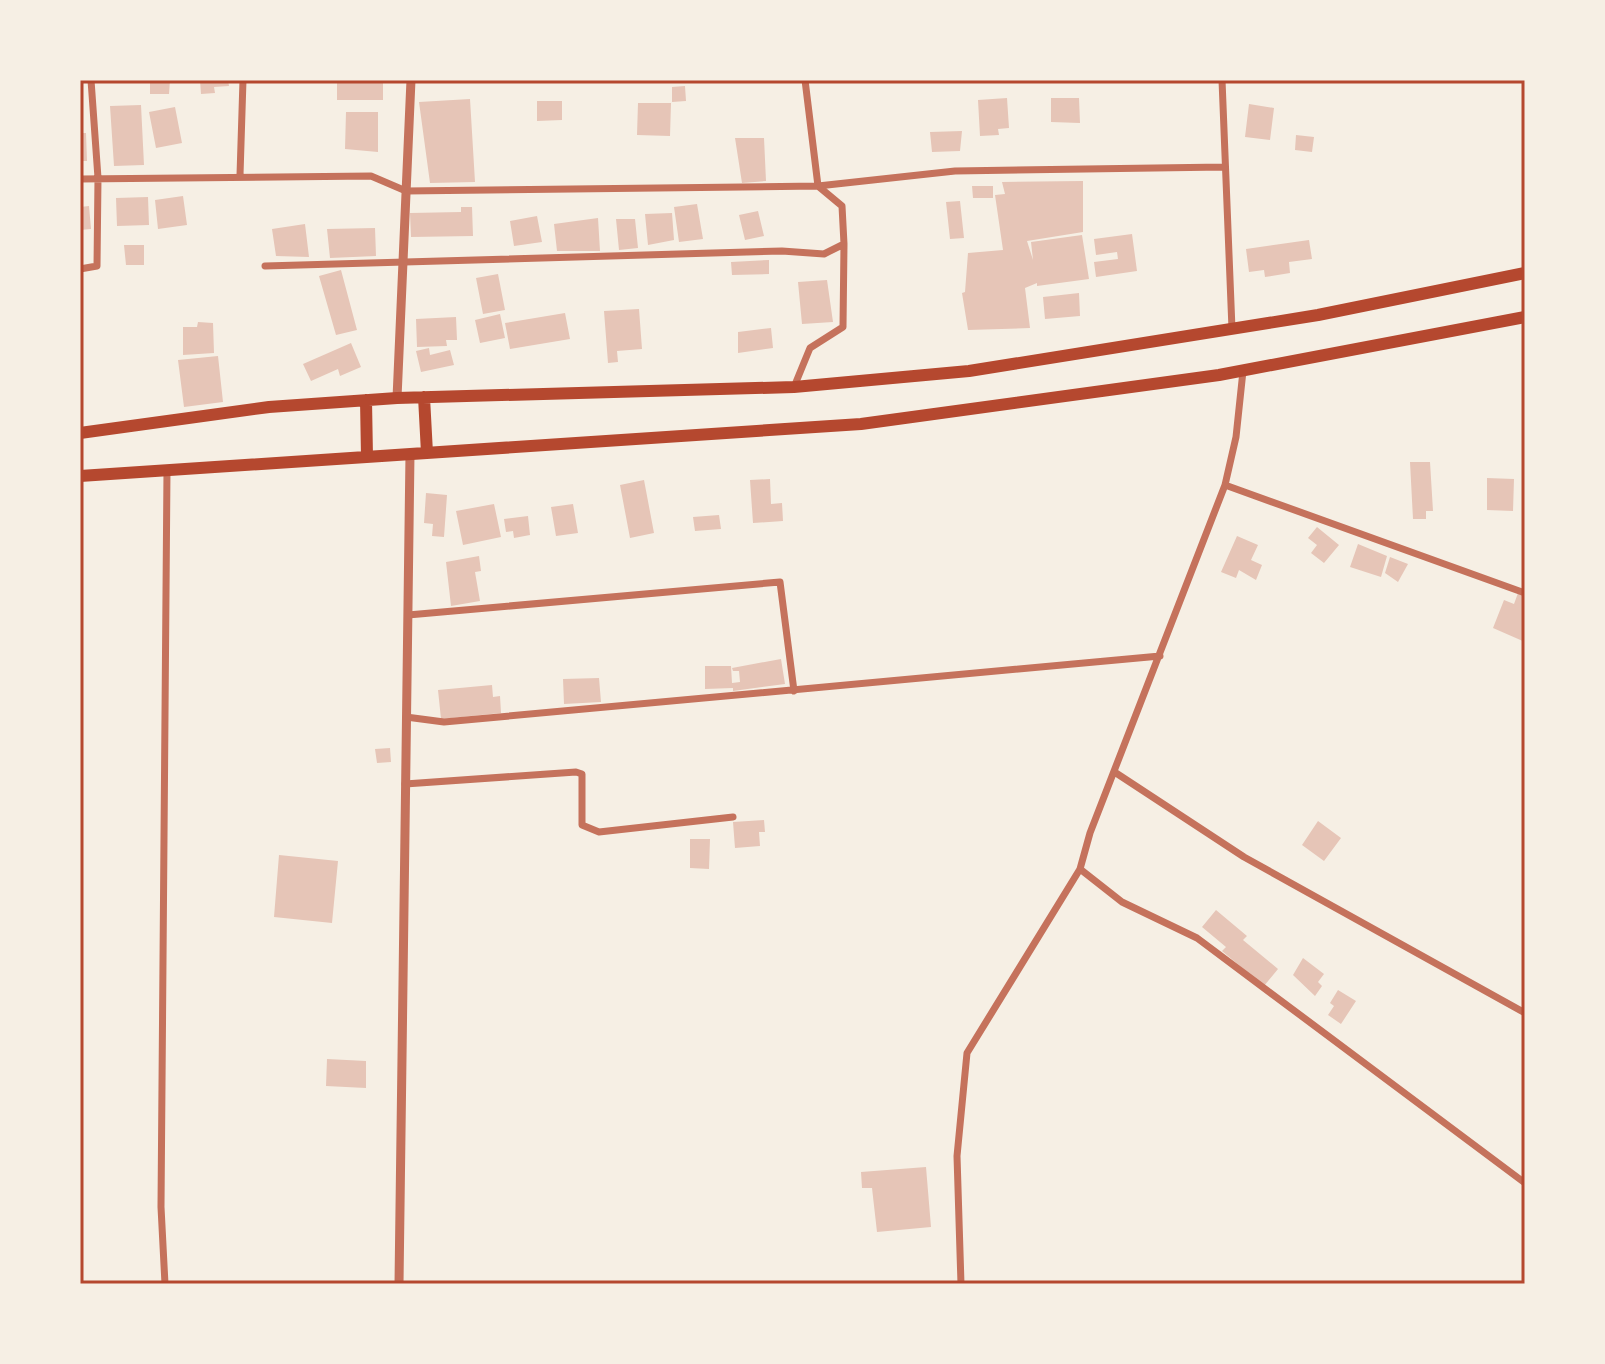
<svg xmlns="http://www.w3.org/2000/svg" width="1605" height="1364" font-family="'Fira Sans Condensed',sans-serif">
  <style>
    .building { fill: #e6c5b7 }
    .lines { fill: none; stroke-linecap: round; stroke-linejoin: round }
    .minor { stroke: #c5725c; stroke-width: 7 }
    .tertiary { stroke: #c5725c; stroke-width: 9 }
    .trunk { stroke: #b5482f; stroke-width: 12 }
    .neatline { fill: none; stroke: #b5482f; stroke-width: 3 }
  </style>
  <rect width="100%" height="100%" fill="#f6efe4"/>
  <path class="building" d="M150 80H170L169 94H150Z
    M200 80H228L229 86 214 87 215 93 201 94Z
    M337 80H383V100H337Z
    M685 86 686 101 672 102V87Z
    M1007 98 1009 128 998 129 999 135 980 136 978 100Z
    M1051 98H1079L1080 123 1051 122Z
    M470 99 475 182 430 183 419 102Z
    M537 101H562V120L537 121Z
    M638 103H671L670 136 637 135Z
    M1249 104 1274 108 1270 140 1245 137Z
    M141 105 144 165 114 166 110 106Z
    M175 107 182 143 156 148 149 112Z
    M346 112H378V152L345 149Z
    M962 131 960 151 932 152 930 132Z
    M80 133H86L87 161H80Z
    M1296 135 1314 137 1312 152 1295 150Z
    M735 138H764L766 181 742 183Z
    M1083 181V232L1027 241 1033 260 1031 242 1082 235 1089 279 1037 286V283L1025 288 1030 328 968 330 962 293 965 292 968 253 1003 250 995 195 1005 194 1002 182Z
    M972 186H993V198H973Z
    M183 196 187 225 158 229 155 200Z
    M148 197 149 225 117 226 116 198Z
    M960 201 964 238 950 239 946 202Z
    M697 204 703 239 679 242 674 207Z
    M89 206 91 229 80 230V207Z
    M461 207H472L473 236 411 237 410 213 461 212Z
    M758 211 764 236 745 240 739 215Z
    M672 213 674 240 648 245 645 214Z
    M537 216 542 242 514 246 510 221Z
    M598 218 600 251H557L554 224Z
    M616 219H635L638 248 619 250Z
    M305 224 309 257 276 256 272 229Z
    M375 228 376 256 330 258 327 229Z
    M1132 234 1137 271 1096 277 1094 262 1118 259 1117 252 1096 255 1094 239Z
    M1309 240 1312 259 1289 262 1290 273 1265 277 1264 270 1249 272 1246 249Z
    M124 245H144V265H126Z
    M769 260V274L732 275 731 262Z
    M341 270 357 330 336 335 319 276Z
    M498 274 505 310 483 314 476 278Z
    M827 280 833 322 802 324 798 282Z
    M1079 293 1080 316 1045 319 1043 297Z
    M639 309 642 349 617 351 618 362 608 363 604 311Z
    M565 313 570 339 510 349 505 323Z
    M500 314 505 338 480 343 475 320Z
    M456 317 457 340H446L447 346 417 347 416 319Z
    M198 322 213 323 214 353 183 355V327H197Z
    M771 328 773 348 738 353V332Z
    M351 343 361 367 340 376 338 369 311 381 303 364Z
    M429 348 430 355 450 350 454 365 421 372 416 351Z
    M218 356 223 402 184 407 178 360Z
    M1410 462H1430L1433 511H1426V519H1413Z
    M1487 478 1514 479 1513 511 1487 510Z
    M770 479 771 504 782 503 783 521 753 523 750 480Z
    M644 480 654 533 630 538 620 485Z
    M426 493 447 495 444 537 432 536 433 524 424 523Z
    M494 504 501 537 463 545 456 511Z
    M573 504 578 533 556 536 551 507Z
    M719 515 721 529 695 531 693 517Z
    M528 516 530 535 514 538 513 531 506 532 504 519Z
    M1317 527 1339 545 1324 563 1311 553 1317 545 1308 538Z
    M1237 536 1258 545 1251 560 1262 565 1256 580 1239 570 1236 578 1221 572Z
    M1358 544 1387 556 1381 577 1350 567Z
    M479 556 481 571 475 572 480 601 451 606 446 562Z
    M1390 557 1408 564 1398 582 1385 573Z
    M1518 593 1525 596V642L1493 628 1504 600 1514 604Z
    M781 659 785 684 733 691V688L705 689V666H731L732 683 740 682 739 671H733L732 668Z
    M599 678 601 702 564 704 563 679Z
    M492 685 493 697 500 696 501 713 441 719 438 690Z
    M390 748 391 762 377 763 375 749Z
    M764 820 765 832H759L760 846 735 848 733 822Z
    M1318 821 1341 838 1324 861 1302 845Z
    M690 839H710L709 869 690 868Z
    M279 855 338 861 332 923 274 917Z
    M1216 910 1247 936 1243 940 1278 969 1264 986 1222 951 1226 947 1202 927Z
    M1303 958 1324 974 1318 982 1322 986 1315 996 1293 975Z
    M1338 990 1356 1001 1341 1024 1328 1015 1334 1006 1330 1003Z
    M327 1059 366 1061V1088L326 1086Z
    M926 1167 931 1227 877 1232 872 1188H862L861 1172Z"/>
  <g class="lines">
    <path class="minor" d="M1222 80 1232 329
      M240 175 243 80
      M80 179 371 176 406 191 818 186 955 171 1224 167
      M265 266 782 251 824 254 844 244 842 206 818 186 805 80
      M80 269 97 266 98 178 91 80
      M794 387 810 348 843 327 844 244
      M1225 485 1525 593
      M408 615 780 582 794 691
      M406 717 444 722 1160 656
      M1116 773 1244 857 1525 1013
      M405 784 576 772 582 774V825L599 832 733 817
      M1080 869 1122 902 1197 938 1525 1183
      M165 1284 161 1207 167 470
      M961 1284 957 1156 967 1053 1080 869 1090 833 1225 485 1236 437 1243 371"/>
    <path class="tertiary" d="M397 398 411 80
      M399 1284 410 454"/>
    <path class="trunk" d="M424 397 427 453
      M366 400 367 457
      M80 433 269 407 397 398 794 387 969 371 1318 315 1525 273
      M80 476 861 424 1219 375 1525 317"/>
  </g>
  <rect width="1605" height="1364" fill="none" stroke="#f6efe4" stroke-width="164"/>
  <rect x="82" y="82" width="1441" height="1200" class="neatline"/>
</svg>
